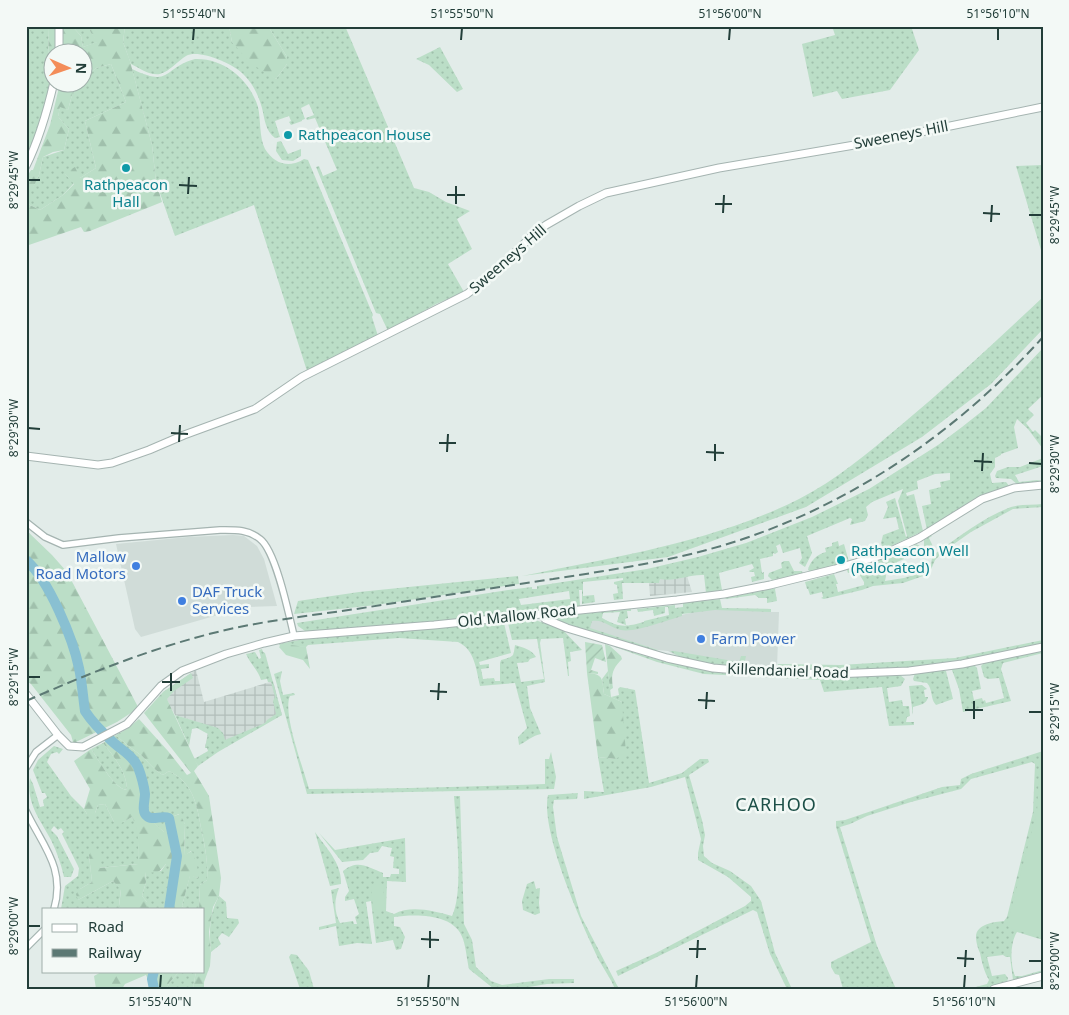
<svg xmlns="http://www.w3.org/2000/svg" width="1069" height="1015" font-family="'Noto Sans',sans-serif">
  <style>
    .built { fill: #d0dcd8 }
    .industrial { fill: url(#industrial-grid) }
    .grass { fill: url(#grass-dots); fill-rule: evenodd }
    .forest { fill: url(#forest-firs) }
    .garden { fill: url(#garden-furrows) }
    .pitch { fill: #bbdec7 }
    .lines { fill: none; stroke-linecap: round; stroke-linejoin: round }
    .river { stroke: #89c0d2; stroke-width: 10 }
    .minor-casing { stroke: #a5b4b1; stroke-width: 8 }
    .tertiary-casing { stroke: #a5b4b1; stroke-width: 9 }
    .minor { stroke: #fff; stroke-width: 5.5 }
    .tertiary { stroke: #fff; stroke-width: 7 }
    .rail { stroke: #5c7974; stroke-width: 2; stroke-dasharray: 10 5; stroke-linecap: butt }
    .ticks { fill: none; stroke: #223e39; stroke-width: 2 }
    .culture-dot { fill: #0f9aa8; stroke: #f3f9f6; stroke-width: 2 }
    .shop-dot { fill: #3f7fe0; stroke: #f3f9f6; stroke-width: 2 }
    .labels { text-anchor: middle; stroke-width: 5; stroke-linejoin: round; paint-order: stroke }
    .culture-label { font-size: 15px; fill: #0d838f; stroke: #f3f9f6; text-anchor: start }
    .street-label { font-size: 15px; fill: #223e39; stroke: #f3f9f6 }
    .shop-label { font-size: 15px; fill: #366cbe; stroke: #f3f9f6; text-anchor: start }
    .quarter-label { font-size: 18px; letter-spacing: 1px; fill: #1d5048; stroke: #f3f9f6 }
    .neatline { fill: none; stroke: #223e39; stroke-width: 2 }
    .ticks-label { font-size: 12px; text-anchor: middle; fill: #223e39 }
  </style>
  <defs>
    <pattern id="industrial-grid" width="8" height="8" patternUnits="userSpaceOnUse" patternTransform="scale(1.25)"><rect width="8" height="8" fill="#d0dcd8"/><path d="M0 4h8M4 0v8" fill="none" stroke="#b2beba"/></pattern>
    <pattern id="grass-dots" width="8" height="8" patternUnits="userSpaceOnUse" patternTransform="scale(1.25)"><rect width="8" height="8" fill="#bbdec7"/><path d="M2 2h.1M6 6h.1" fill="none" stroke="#a0c0ac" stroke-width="1.8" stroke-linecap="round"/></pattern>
    <pattern id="forest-firs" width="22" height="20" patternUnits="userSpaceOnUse" patternTransform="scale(1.25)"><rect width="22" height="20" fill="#bbdec7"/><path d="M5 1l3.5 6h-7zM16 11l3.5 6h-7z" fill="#a0c0ac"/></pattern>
    <pattern id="garden-furrows" width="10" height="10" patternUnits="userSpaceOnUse" patternTransform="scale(1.25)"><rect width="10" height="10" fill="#bbdec7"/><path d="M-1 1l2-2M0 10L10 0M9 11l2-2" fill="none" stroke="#a0c0ac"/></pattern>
  </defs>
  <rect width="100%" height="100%" fill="#e2ece9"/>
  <path class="built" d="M233 535 244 536 257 546 264 559 277 606 246 607 141 637 135 629 116 544 188 537Z
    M714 608 771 609V612H779L777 668 741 666 675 655 668 651 658 650 587 628 589 620 602 618 613 624 625 627Z"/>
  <path class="industrial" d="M687 576 692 592 650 596 649 583H659L660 579 680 578Z
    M196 670 204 702 273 681 282 715 209 751 207 748H205L209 726 175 715 163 692Z"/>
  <path class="grass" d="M26 26H49L48 61H52C52 84 41 136 26 153Z
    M72 26H91L90 31 98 42 83 47 81 36Z
    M125 26H229L232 42 276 79 287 64V57L268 26H345L414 188 429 192 446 202 470 211 457 219 472 249 448 264 464 292 436 304 388 331 380 314 376 313 316 167 319 166 323 176 337 170 315 118 307 120 306 118 314 115 309 104 301 108 305 119 302 120V121L291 125 289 122 291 121 289 116 275 121 280 137 275 138C265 130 265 120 262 108 258 93 250 78 237 69 227 62 198 49 186 56 178 61 170 71 160 74 150 76 139 68 131 64L123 42Z
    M832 26H911L919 50 890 90 842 99 837 91 813 97 802 44 835 35Z
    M440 47 463 89 457 92 429 65 416 59Z
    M195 59C224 58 250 80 258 107 261 120 259 137 265 149 275 165 290 168 304 159L308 160 373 315 372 317 378 336 307 371 254 205 175 236 156 182 152 145 132 69C172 88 162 68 195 59Z
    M111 64 126 102 85 121 96 168 80 178 65 174 74 183 63 195 40 210 26 203 27 183 33 187 39 175 43 157 64 150 69 129 58 117 60 106 68 110 72 95 78 83 82 82 83 79 96 68Z
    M281 141 288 154 301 149V156L293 161 282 160 276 151 277 142Z
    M1043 165V257L1016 166Z
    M1043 297V329L991 384 922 437 806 507 668 557 522 576C616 557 713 542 799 499 836 480 868 453 900 426 949 385 996 341 1043 297Z
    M1043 348V395L1028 409 1034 415 1026 423 1033 432 1035 430 1043 438V449L1028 429 1017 419 1014 427 1018 448 1001 454V455L995 458V467L990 474 992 483 1006 482 1010 487 973 500 927 530 922 506 931 504 929 490 941 487 940 482 950 480V473L935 474 917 481 918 489 906 493 907 496 914 494 923 531 883 550 881 543 883 535 899 529 896 517 883 519 888 507 886 502 895 498 906 537 907 536 898 501 903 489 872 502 866 507 868 515 865 521 850 525 852 519 850 518 807 536 812 553 805 567 799 563 802 558 800 548 783 553 780 544 776 546 778 552 775 554 773 553V556L760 559 762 573 764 572V579L752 582 751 577 755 576 754 572H750L749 571 754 568 752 564 719 573 722 590 706 593 704 575C689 574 675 582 660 579L659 583H622L623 599 614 600 613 594 618 593 617 585 614 584V582L623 580V578L583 582V596L594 595 595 602 582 604V590H579L580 606 427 622 322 631H305L298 626 297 623 508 590 532 587V589H537V586L647 569 698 557 746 543 812 517 869 489 938 445 962 427 986 408ZM569 591 570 599 521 605 519 599Z
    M1043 458V466L1015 475 1019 482 1037 480 1042 481 1018 485 1011 479 996 478 995 476 997 471 1008 467H1020Z
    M1043 504V507L1013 509 971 532 944 551 935 560 930 572 926 575 903 583 873 586 862 590 824 599 821 598 823 597 822 592 810 595 808 589H807L805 582 834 574 838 584H836L838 592 864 585V582L856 569 857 575H855L853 572 848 573 847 570 894 554 916 544 920 546 915 552 904 557V559L897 562V564L893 567 889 563 884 565 886 576 885 581 904 578 930 570 932 558 930 552 921 555 924 547V539L931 535 932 536 929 538 936 553C960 536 984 517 1011 507 1020 504 1033 505 1043 504Z
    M838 541 839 546 844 544 849 562 811 572 808 570C810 561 817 554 826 552L825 548 832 546V543Z
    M784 561H789L794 571H802L803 574 772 580 768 576 769 573 782 568 781 563Z
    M518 576 519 584 376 605 294 614 298 601 359 592Z
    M776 588 775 589 777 601 767 603V598H759L755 595 726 599 725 598Z
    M720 599 722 608 771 609V612L715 610 682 614V616C667 620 635 633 621 630 610 628 604 619 592 621L590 628 658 650 654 652 573 627 556 619 558 616 631 609V611H627L628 618 625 619 626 625 617 622 620 612 603 613 602 618C620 628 625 627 644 622V621L669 615 668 607H665V613L654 616 653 610 638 612 637 609 675 605V608L683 607V603Z
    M535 620 562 629 582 650 570 652 571 661 568 662 569 676H568L563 638 541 639 540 643 545 682 527 686 530 708 541 734C533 735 526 742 519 745L518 737 527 728 515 683 480 686C476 669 475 650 458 642L399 638 308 645 306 647 280 646 279 644 304 639 504 623 511 653 479 662 480 665 489 664V668L481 669 483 679 494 678 495 681H500V663L501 660C515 656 513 657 515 645 524 648 531 649 536 657L530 659 528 662 517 663 521 682 544 679 537 639 512 640 508 623 510 621Z
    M1043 640V644C999 654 956 663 911 668 898 670 883 669 869 670 829 671 699 674 670 651H674L739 662 741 656H746L744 666 777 668 778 664 840 665 955 658Z
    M614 646C644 656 675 665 706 670 770 680 836 678 900 675L905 679 901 686 887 688 889 702 902 700 903 706H909L910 716 907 717 906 722H914V725L889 726 882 687 824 692 820 680 704 674 657 662 615 647Z
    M262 649 263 652 265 653 282 715 218 752 198 766 194 759 208 751 207 748H205L208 734 197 728 192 729 189 746 175 715 218 728 223 733 225 740 265 723 267 720 276 714 273 701 275 697 271 682H268L267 679 261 680C258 670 251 665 246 654L255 652 259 659 261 658 259 650Z
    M1043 649V653L1003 663 1001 669 1011 701 963 712 959 689 952 670H949V669L974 665 977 668 981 689 972 691 974 700 982 698 983 701 985 700 986 703 1004 698 999 678 988 679 984 677 981 666 984 663Z
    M942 670 946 671 953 699 936 705C930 699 933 689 927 683L914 681 913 679 915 673Z
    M282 671 280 681 283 695 294 693 295 695 290 696C282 713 304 770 309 789 388 789 467 787 545 784V759H549L551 752 556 777 554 789 307 794 274 674Z
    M608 671 611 697 619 695 618 689 620 687 635 690 649 783 682 773 700 759H708L709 762 689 775 702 820 705 835 703 846 704 856 712 863 730 871 751 886 761 901 775 953 792 989H787L770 954 757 912 753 910 618 976 616 971 656 953 745 906 751 901V897L728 877 698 860V853L701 839 685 777 651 787 584 799V791L604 792 598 757 615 759 622 702 604 694 602 679Z
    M922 685 927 689 924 690 925 697H928C927 704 920 705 913 707V715L909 686Z
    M116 735C124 743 133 749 142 756 149 763 154 770 163 775L169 771C197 785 197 810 203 837 206 854 208 863 207 880L200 885 199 909H186L182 906 190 875 198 878 191 851 184 856 185 824 179 814 174 816 170 832H164L143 814 146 801 127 753 112 738Z
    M103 743C114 757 127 772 127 790 113 788 99 760 91 749Z
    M54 746 63 749 59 754 57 752 51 754 47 762 71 796 84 809 87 814 95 813 98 805 105 804 114 822H123L132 817 137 826 139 835 138 864 99 868 89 855 92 882 80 889 78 900 113 881 121 889 119 905 124 909H61L65 886 78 876 79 868 62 834 64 832 61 828 58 830 54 826 51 830 57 836 74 869 71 877H64C61 864 57 852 51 840 40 819 26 804 30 778L33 784 40 807 44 806 43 800 47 797 45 793H42L33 770 38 760Z
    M1043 751V940L1017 932C1010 943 1010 964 1015 976H1022L1043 970V973L1013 980 1010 957H1006L1003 955 987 957 992 976 1005 974 1008 978 1007 983 982 989H968L987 984 989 980C984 971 982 963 980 953 978 949 976 942 976 937 976 924 994 922 1004 921L1007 917 1033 812 1035 764 1032 762 971 779 961 789 911 802 867 816 850 824 840 827 877 946 896 989H843L839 975 835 974 831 967V962L871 942 836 827V821L845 820 942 787 960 785 961 779 971 774Z
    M578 793 577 799 554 800 553 807 557 837 581 916 619 989H615C611 979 605 971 600 962 583 927 540 832 548 795Z
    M454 796H460L464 924 472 940 476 967 491 981 502 985 549 979H574V983L547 984 517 989H494L469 969C467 960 466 948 463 939 455 913 415 914 394 917V926L400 927 405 937 401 949 396 950 393 940 376 943 371 901 366 902 372 944 357 943 339 946 336 926 319 930V927L336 923 331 890 339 888C334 900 334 911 340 923L353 921 354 924H357L355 917 359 914 354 899 345 901V897L349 891 343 871C358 859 367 867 383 873V877H390L391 874H399V869L393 868 394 857 390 856 392 848 382 846 378 852 370 853 363 860 342 862 319 833 335 850 405 838 406 882 387 881 386 911 394 914C411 905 434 911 452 916 464 892 456 825 454 796Z
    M315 832C326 848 342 863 341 884L330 886Z
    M166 864H173L164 909H147V902L142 896 146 882 145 872 161 871Z
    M534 881 536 889 540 888 539 903 540 913 535 915 523 910 522 901 527 884Z
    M219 896 226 902 227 918 238 919 239 923 229 937 222 933 218 938 221 944 211 952C209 932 209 914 219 896Z
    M291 954 297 955 309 971 314 989H300L289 957Z
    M180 971H196L193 989H167L169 983Z"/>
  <path class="forest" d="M49 26H72L81 36 83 47 97 42 90 31 91 26H125L123 42 130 61 152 145 156 182 162 202 90 231 84 232 81 227 26 246V203L40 210 63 195 74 184 64 173 75 167 80 178 96 168 85 121 126 102 111 64 96 68 83 79 82 52H52V61H48Z
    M229 26H268L287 57V64L276 79 250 63 232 42Z
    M60 83H78L72 95 68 110 60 107 58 117 69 129 64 150 53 152 43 157 39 175 33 188 28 184 26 186V178L31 170H33L50 125Z
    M26 530 52 555 67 572 137 705V709L117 722 76 742H73L71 735 31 684 26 681Z
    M605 644 610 646 621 656 622 659C612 669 611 675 613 688L610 690Z
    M290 645 306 647 310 669 303 660 286 655 279 647 280 646Z
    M191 673 193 678 174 691 167 699 198 766 194 771 209 796 221 878 219 896 213 907 209 932 211 952 210 966 204 982V989H193L196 971H204V909H199L200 885 207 880C208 864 206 853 203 837 197 810 197 785 169 771L163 775C154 770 149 763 142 756 133 749 124 743 116 735L127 729 139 719 168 751 187 775 191 773 144 713 163 692Z
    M587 673C604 674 602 679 604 694L622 702 626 754 615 759 598 757Z
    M112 738C125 751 140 767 145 787 147 796 145 805 144 814L164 832H170L174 816 180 814 185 824 184 855 192 851 197 866 199 878 190 876 182 906 186 909H164L173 864H166C158 874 157 873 145 872L146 882 142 896 147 902V909H124L119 906 121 890 113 881 78 900 76 894 80 889 92 882 89 855 92 850 96 849 99 854 100 868 138 864C138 847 140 832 132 817L118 825 114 822 105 804 98 805 93 818 87 814 84 809 90 789 74 761 91 749C99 760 114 789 127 790 127 772 114 757 103 743Z
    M103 971H180L169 983 167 989H152L146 975 125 984 122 989H96L94 976Z"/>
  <path class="garden" d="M585 642 602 645 606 662 595 658 591 670 598 672V674L587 673Z"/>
  <path class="pitch" d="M1043 754V938L1009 928 1007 924 1037 812 1040 755Z
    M383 884 385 909 373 910 371 885Z"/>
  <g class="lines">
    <path class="river" d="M26 560C49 580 73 639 79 668 82 682 83 697 85 711 92 722 104 734 114 743 123 751 133 756 138 767 141 775 144 786 145 794 145 800 141 812 147 816 152 821 162 815 169 818L177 856 169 909
      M154 971 152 979 154 989"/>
    <g class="minor-casing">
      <path id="minor" d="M26 522 45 537 63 545 119 538 220 530C234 530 248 529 260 539 276 551 289 615 294 636
        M26 768 36 752 58 735
        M26 811C42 845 66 868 54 909
        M26 948 44 930"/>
    </g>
    <g class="tertiary-casing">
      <path id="tertiary" d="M59 26V52
        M26 166C39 140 47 112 54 82
        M26 456 98 465 112 463 149 450 184 435 255 409 302 377 467 294 492 275 532 236 546 225 579 206 606 193 719 168 872 142 1043 107
        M542 613 545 619 567 628 667 658 713 668 749 671 833 674 909 671 962 664 1043 647
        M26 694 58 735 69 746 83 747 127 724 161 686 182 671 226 654 264 643 294 636 434 625 677 600 724 594 770 585 835 569 882 555 919 538 982 499 1014 488 1043 485
        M994 989 1043 976"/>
    </g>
    <use href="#minor" class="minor"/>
    <use href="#tertiary" class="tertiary"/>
    <path class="rail" d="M26 701C92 672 159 645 230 629 271 620 314 615 356 609 421 599 487 589 553 579 617 569 681 560 743 539 859 500 961 428 1043 337"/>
  </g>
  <path class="ticks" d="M193 40 194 28M461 40 462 28M729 40 730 28M998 40V28M28 180H40M179 185 197 186M188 194 189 177M447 195H465M456 204V186M715 204H732M723 213 724 195M983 213 1000 214M1029 215H1042M991 222 992 205M28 428 40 429M171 433 188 434M179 442 180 425M439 443H456M447 452 448 434M706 452 724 453M715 461V444M974 461 992 462M1029 463 1042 464M982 471 983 453M28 677H40M162 682H180M171 691V673M430 691 447 692M438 700 439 683M698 700 715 701M706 709 707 692M965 710H983M1029 712H1042M974 719V701M28 926H40M421 939 439 940M430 948V931M689 949H706M697 958 698 940M957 958 974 959M1029 961H1042M965 967 966 950M160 988 161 975M428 988 429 975M696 988 697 975M964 988 965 975"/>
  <g class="culture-dot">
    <circle cx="288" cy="135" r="5"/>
    <circle cx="126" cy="168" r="5"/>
    <circle cx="841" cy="560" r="5"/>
  </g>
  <g class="shop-dot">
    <circle cx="136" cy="566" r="5"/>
    <circle cx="182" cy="601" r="5"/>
    <circle cx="701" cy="639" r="5"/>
  </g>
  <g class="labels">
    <g class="culture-label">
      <text x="298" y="140">Rathpeacon House</text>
      <text x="126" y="190" text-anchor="middle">Rathpeacon<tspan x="126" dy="17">Hall</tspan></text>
      <text x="851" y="556">Rathpeacon Well<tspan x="851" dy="17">(Relocated)</tspan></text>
    </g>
    <g class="street-label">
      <text transform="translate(901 135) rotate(-11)" y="5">Sweeneys Hill</text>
      <text transform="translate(508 259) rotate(-41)" y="5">Sweeneys Hill</text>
      <text transform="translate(517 616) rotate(-6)" y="5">Old Mallow Road</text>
      <text transform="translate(788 671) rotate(2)" y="5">Killendaniel Road</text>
    </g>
    <g class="shop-label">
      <text x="126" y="562" text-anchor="end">Mallow<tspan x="126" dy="17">Road Motors</tspan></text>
      <text x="192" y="597">DAF Truck<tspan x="192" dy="17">Services</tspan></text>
      <text x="711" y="644">Farm Power</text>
    </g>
    <g class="quarter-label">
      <text x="776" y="811">CARHOO</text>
    </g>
  </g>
  <rect width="1069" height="1015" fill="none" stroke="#f3f9f6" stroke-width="55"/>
  <rect x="42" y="908" width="162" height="65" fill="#f3f9f6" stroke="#9faeaa"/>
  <rect x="52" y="924" width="25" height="8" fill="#ffffff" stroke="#9faeaa"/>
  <text x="88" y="932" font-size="15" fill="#223e39">Road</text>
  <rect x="52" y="949" width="25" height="8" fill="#5c7974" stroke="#9faeaa"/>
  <text x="88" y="958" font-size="15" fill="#223e39">Railway</text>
  <g transform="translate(68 68) rotate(92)"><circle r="24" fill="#f3f9f6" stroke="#9faeaa"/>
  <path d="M0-4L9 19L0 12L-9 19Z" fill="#f38d59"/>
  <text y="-8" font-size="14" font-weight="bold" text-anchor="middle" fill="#223e39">N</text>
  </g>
  <rect x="28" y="28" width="1014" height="960" class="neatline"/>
  <g class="ticks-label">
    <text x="194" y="18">51°55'40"N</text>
    <text x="462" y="18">51°55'50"N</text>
    <text x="730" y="18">51°56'00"N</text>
    <text x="998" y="18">51°56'10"N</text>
    <text transform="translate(14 180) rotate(-90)" y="4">8°29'45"W</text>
    <text transform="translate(1055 215) rotate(-90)" y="4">8°29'45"W</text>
    <text transform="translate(14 428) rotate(-90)" y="4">8°29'30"W</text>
    <text transform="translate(1055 464) rotate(-90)" y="4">8°29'30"W</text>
    <text transform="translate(14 677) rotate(-90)" y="4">8°29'15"W</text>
    <text transform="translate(1055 712) rotate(-90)" y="4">8°29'15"W</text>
    <text transform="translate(14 926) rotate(-90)" y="4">8°29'00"W</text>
    <text transform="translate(1055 961) rotate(-90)" y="4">8°29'00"W</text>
    <text x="160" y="1006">51°55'40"N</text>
    <text x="428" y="1006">51°55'50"N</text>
    <text x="696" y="1006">51°56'00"N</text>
    <text x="964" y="1006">51°56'10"N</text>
  </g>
</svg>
